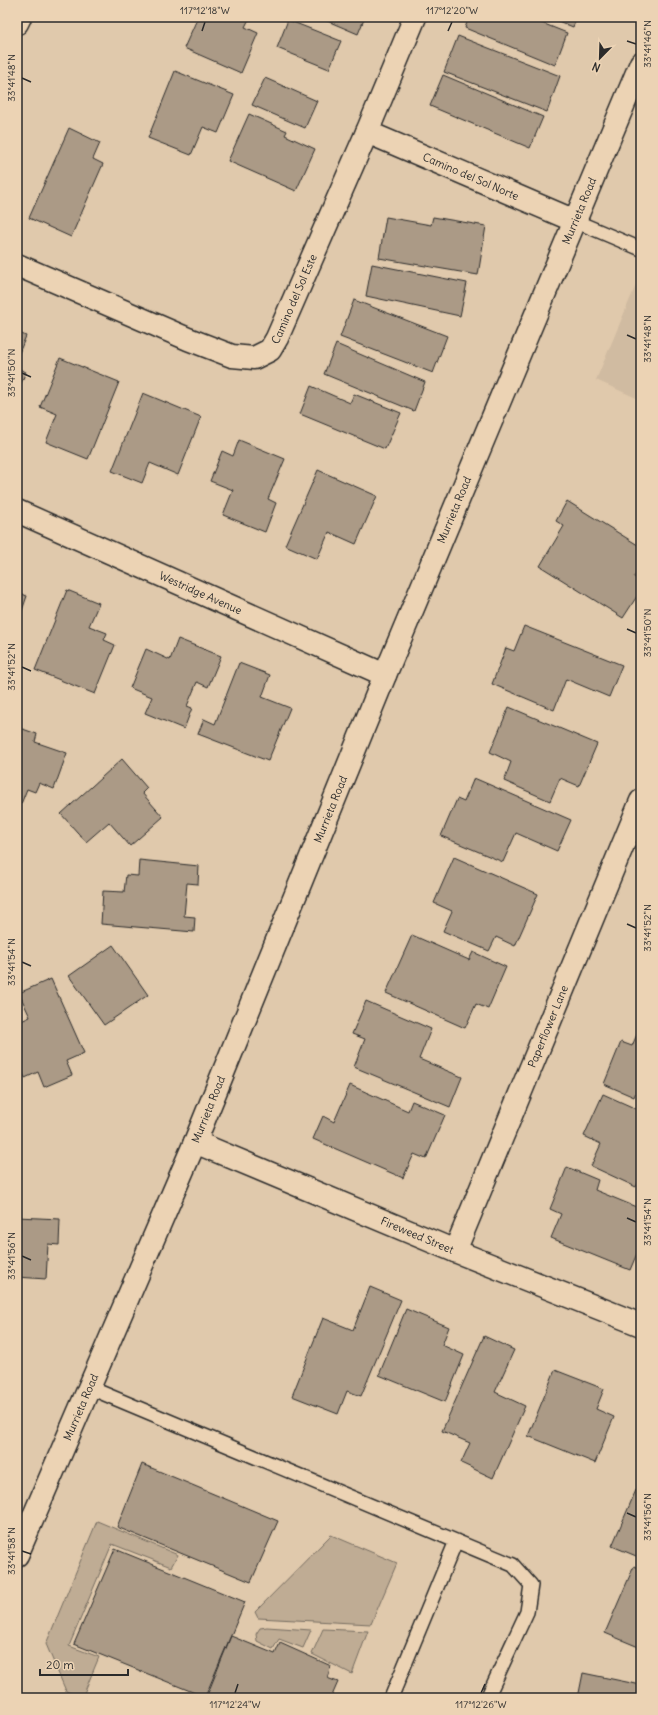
<svg xmlns="http://www.w3.org/2000/svg" width="658" height="1715" font-family="Delius,sans-serif">
  <style>
    .built { fill: #d0bba1 }
    .green { fill: #bfac94; stroke: #756c60 }
    .building { fill: #ab9a86; stroke: #2b2b2b }
    .lines { fill: none; stroke-linecap: round; stroke-linejoin: round }
    .service-casing { stroke: #2b2b2b; stroke-width: 16 }
    .minor-casing { stroke: #2b2b2b; stroke-width: 25 }
    .secondary-casing { stroke: #2b2b2b; stroke-width: 25 }
    .service { stroke: #ecd3b4; stroke-width: 13 }
    .minor { stroke: #ecd3b4; stroke-width: 22 }
    .secondary { stroke: #ecd3b4; stroke-width: 22 }
    .ticks { fill: none; stroke: #2b2b2b; stroke-width: 1.5 }
    .labels { text-anchor: middle; stroke-width: 3.5; stroke-linejoin: round; paint-order: stroke }
    .street-label { font-size: 11px; fill: #2b2b2b; stroke: #ecd3b4 }
    .neatline { fill: none; stroke: #2b2b2b; stroke-width: 1.5 }
    .ticks-label { font-size: 10px; text-anchor: middle; fill: #2b2b2b }
  </style>
  <rect width="100%" height="100%" fill="#e0c9ac"/>
  <filter id="ink" filterUnits="userSpaceOnUse"><feTurbulence type="fractalNoise" baseFrequency=".025" numOctaves="2"/><feDisplacementMap in="SourceGraphic" scale="8" xChannelSelector="R" yChannelSelector="G"/><feConvolveMatrix kernelMatrix="1 2 1 2 8 2 1 2 1" color-interpolation-filters="sRGB"/></filter>
  <g filter="url(#ink)">
    <path class="built" d="M641 273V400L596 380Z"/>
    <path class="green" d="M97 1521 178 1555 171 1567 112 1544 69 1646 99 1657 82 1698 66 1691 46 1644Z
      M331 1535 397 1563 371 1624 258 1618 255 1612Z
      M267 1627 311 1630 303 1648 279 1639 273 1649 257 1641 256 1634 260 1628Z
      M323 1629 368 1631 352 1674 312 1654Z"/>
    <path class="building" d="M198 17H250L245 27 258 33 241 73 184 48Z
      M318 17H365L358 34Z
      M469 17H527L567 33 555 65 465 28Z
      M548 17H577L573 27Z
      M288 20 341 41 329 69 277 48Z
      M458 36 560 76 547 112 444 72Z
      M175 71 234 95 218 133 203 127 191 155 148 138Z
      M443 75 543 117 530 148 430 106Z
      M265 78 317 101 305 128 252 105Z
      M249 114 287 131 285 135 315 149 296 191 228 161Z
      M69 128 100 143 93 159 103 164 71 237 29 218Z
      M386 217 431 225 433 217 486 226 478 275 379 258Z
      M372 264 467 283 460 316 366 296Z
      M354 300 447 336 433 373 340 337Z
      M17 332 26 336 17 358Z
      M336 344 425 382 414 411 324 374Z
      M60 358 119 382 88 459 46 442 57 414 40 407Z
      M17 368 26 372 17 392Z
      M311 386 350 403 354 394 401 413 385 449 300 414Z
      M143 393 201 417 178 475 150 463 142 483 112 471Z
      M239 440 285 459 268 499 276 503 265 532 223 515 233 490 210 481 222 451 233 456Z
      M318 470 377 496 356 544 329 532 317 559 285 545Z
      M567 501 641 547V566L634 577 641 582V590L623 618 540 566 564 526 556 521Z
      M67 590 99 603 89 626 107 633 104 640 115 645 95 694 35 670Z
      M17 592 27 596 17 625Z
      M524 626 622 665 609 697 566 679 554 710 492 684 506 648 514 651Z
      M178 639 221 656 208 687 197 682 187 706 192 708 184 729 145 713 152 697 130 688 146 649 170 660Z
      M239 663 270 675 262 697 290 708 268 761 198 734 204 719 215 724Z
      M509 707 597 744 579 786 560 778 550 801 504 781 511 762 490 752Z
      M17 727 37 734 35 742 67 753 54 789 39 783 35 792 27 789 21 804 17 803Z
      M122 759 147 788 142 793 163 817 130 846 109 822 86 842 61 814Z
      M474 778 571 820 557 851 516 833 503 862 441 836 457 799 464 802Z
      M454 857 538 894 515 946 496 937 489 951 443 931 452 911 434 903Z
      M139 860 199 866 198 884 187 883 184 916 195 917 194 932 101 924 103 891 124 892 126 875 138 876Z
      M412 935 469 960 473 952 506 967 488 1009 476 1004 465 1028 386 993Z
      M113 945 148 995 104 1025 69 976Z
      M51 979 84 1053 66 1061 72 1075 44 1087 38 1072 25 1078 17 1060V1023L30 1017 19 993Z
      M366 1001 431 1029 419 1059 462 1077 450 1107 354 1067 365 1039 352 1034Z
      M641 1025V1091L637 1089 634 1097 604 1084 621 1042 632 1046Z
      M350 1085 408 1111 412 1101 445 1115 426 1159 414 1154 403 1178 313 1139 323 1116 334 1122Z
      M603 1094 641 1111V1177L636 1187 591 1166 601 1144 584 1136Z
      M567 1167 598 1180 595 1190 641 1209V1244L630 1270 551 1238 561 1214 550 1209Z
      M17 1217 60 1219 59 1245 48 1244 46 1279 17 1277Z
      M370 1287 401 1300 361 1396 347 1391 338 1414 292 1396 323 1318 353 1330Z
      M406 1309 449 1327 442 1345 464 1355 445 1402 379 1375Z
      M484 1336 514 1350 495 1392 525 1406 493 1478 461 1463 470 1443 442 1431Z
      M555 1370 604 1389 596 1409 614 1417 595 1463 528 1436Z
      M641 1452V1462L637 1461Z
      M142 1464 278 1521 251 1582 117 1527Z
      M636 1490 641 1492V1558L612 1546Z
      M115 1549 245 1602 205 1697 74 1644Z
      M634 1566 641 1569V1648L605 1633Z
      M231 1636 275 1654 280 1643 331 1666 327 1678 338 1682 331 1698H206Z
      M583 1673 641 1685V1698H578Z"/>
    <g class="lines">
      <g class="service-casing">
        <path id="service" d="M575 221 641 249
          M88 1387 513 1565 531 1585 527 1612 487 1698
          M391 1698 456 1541"/>
      </g>
      <g class="minor-casing">
        <g id="minor">
          <path d="M17 23 20 17"/>
          <path id="s1" d="M367 132 575 221"/>
          <path id="s2" d="M17 265 188 339 232 356 254 358 270 350 277 338 367 132 415 17"/>
          <path id="s3" d="M17 511 385 675"/>
          <path id="s4" d="M195 1142 455 1251 641 1325"/>
          <path id="s5" d="M455 1251 641 801"/>
        </g>
      </g>
      <g class="secondary-casing">
        <g id="secondary">
          <path id="s6" d="M17 1555 195 1142 385 675 641 63"/>
        </g>
      </g>
      <use href="#service" class="service"/>
      <use href="#minor" class="minor"/>
      <use href="#secondary" class="secondary"/>
    </g>
  </g>
  <path class="ticks" d="M202 31 205 22M448 31 452 22M627 41 636 44M22 78 31 82M627 335 636 339M22 373 31 377M627 629 636 633M22 667 31 671M627 924 636 928M22 962 31 966M627 1218 636 1222M22 1256 31 1260M627 1513 636 1517M22 1551 31 1554M235 1693 238 1684M481 1693 485 1684"/>
  <g class="labels">
    <g class="street-label">
      <text dy="4" stroke="none"><textPath href="#s1" startOffset="113">Camino del Sol Norte</textPath></text>
      <text dy="4" stroke="none"><textPath href="#s6" startOffset="1457">Murrieta Road</textPath></text>
      <text dy="4" stroke="none"><textPath href="#s2" startOffset="330">Camino del Sol Este</textPath></text>
      <text dy="4" stroke="none"><textPath href="#s6" startOffset="1133">Murrieta Road</textPath></text>
      <text dy="4" stroke="none"><textPath href="#s3" startOffset="201">Westridge Avenue</textPath></text>
      <text dy="4" stroke="none"><textPath href="#s6" startOffset="809">Murrieta Road</textPath></text>
      <text dy="4" stroke="none"><textPath href="#s5" startOffset="243">Paperflower Lane</textPath></text>
      <text dy="4" stroke="none"><textPath href="#s6" startOffset="485">Murrieta Road</textPath></text>
      <text dy="4" stroke="none"><textPath href="#s4" startOffset="241">Fireweed Street</textPath></text>
      <text dy="4" stroke="none"><textPath href="#s6" startOffset="161">Murrieta Road</textPath></text>
    </g>
  </g>
  <rect width="658" height="1715" fill="none" stroke="#ecd3b4" stroke-width="44"/>
  <g transform="translate(600 58) rotate(203)" stroke="#ecd3b4" stroke-width="3" paint-order="stroke">
  <path d="M0-3L7 15L0 10L-7 15Z" fill="#2b2b2b"/>
  <text y="-6" font-size="11" font-weight="bold" text-anchor="middle" fill="#2b2b2b">N</text>
  </g>
  <path d="M40 1669v6h88v-6" fill="none" stroke="#2b2b2b" stroke-width="2"/>
  <text x="46" y="1669" font-size="12" fill="#2b2b2b" stroke="#ecd3b4" stroke-width="3" paint-order="stroke">20 m</text>
  <rect x="22" y="22" width="614" height="1671" class="neatline"/>
  <g class="ticks-label">
    <text x="205" y="14">117°12'18"W</text>
    <text x="452" y="14">117°12'20"W</text>
    <text transform="translate(647 44) rotate(-90)" y="4">33°41'46"N</text>
    <text transform="translate(11 78) rotate(-90)" y="4">33°41'48"N</text>
    <text transform="translate(647 339) rotate(-90)" y="4">33°41'48"N</text>
    <text transform="translate(11 373) rotate(-90)" y="4">33°41'50"N</text>
    <text transform="translate(647 633) rotate(-90)" y="4">33°41'50"N</text>
    <text transform="translate(11 667) rotate(-90)" y="4">33°41'52"N</text>
    <text transform="translate(647 928) rotate(-90)" y="4">33°41'52"N</text>
    <text transform="translate(11 962) rotate(-90)" y="4">33°41'54"N</text>
    <text transform="translate(647 1222) rotate(-90)" y="4">33°41'54"N</text>
    <text transform="translate(11 1256) rotate(-90)" y="4">33°41'56"N</text>
    <text transform="translate(647 1517) rotate(-90)" y="4">33°41'56"N</text>
    <text transform="translate(11 1551) rotate(-90)" y="4">33°41'58"N</text>
    <text x="235" y="1708">117°12'24"W</text>
    <text x="481" y="1708">117°12'26"W</text>
  </g>
</svg>
